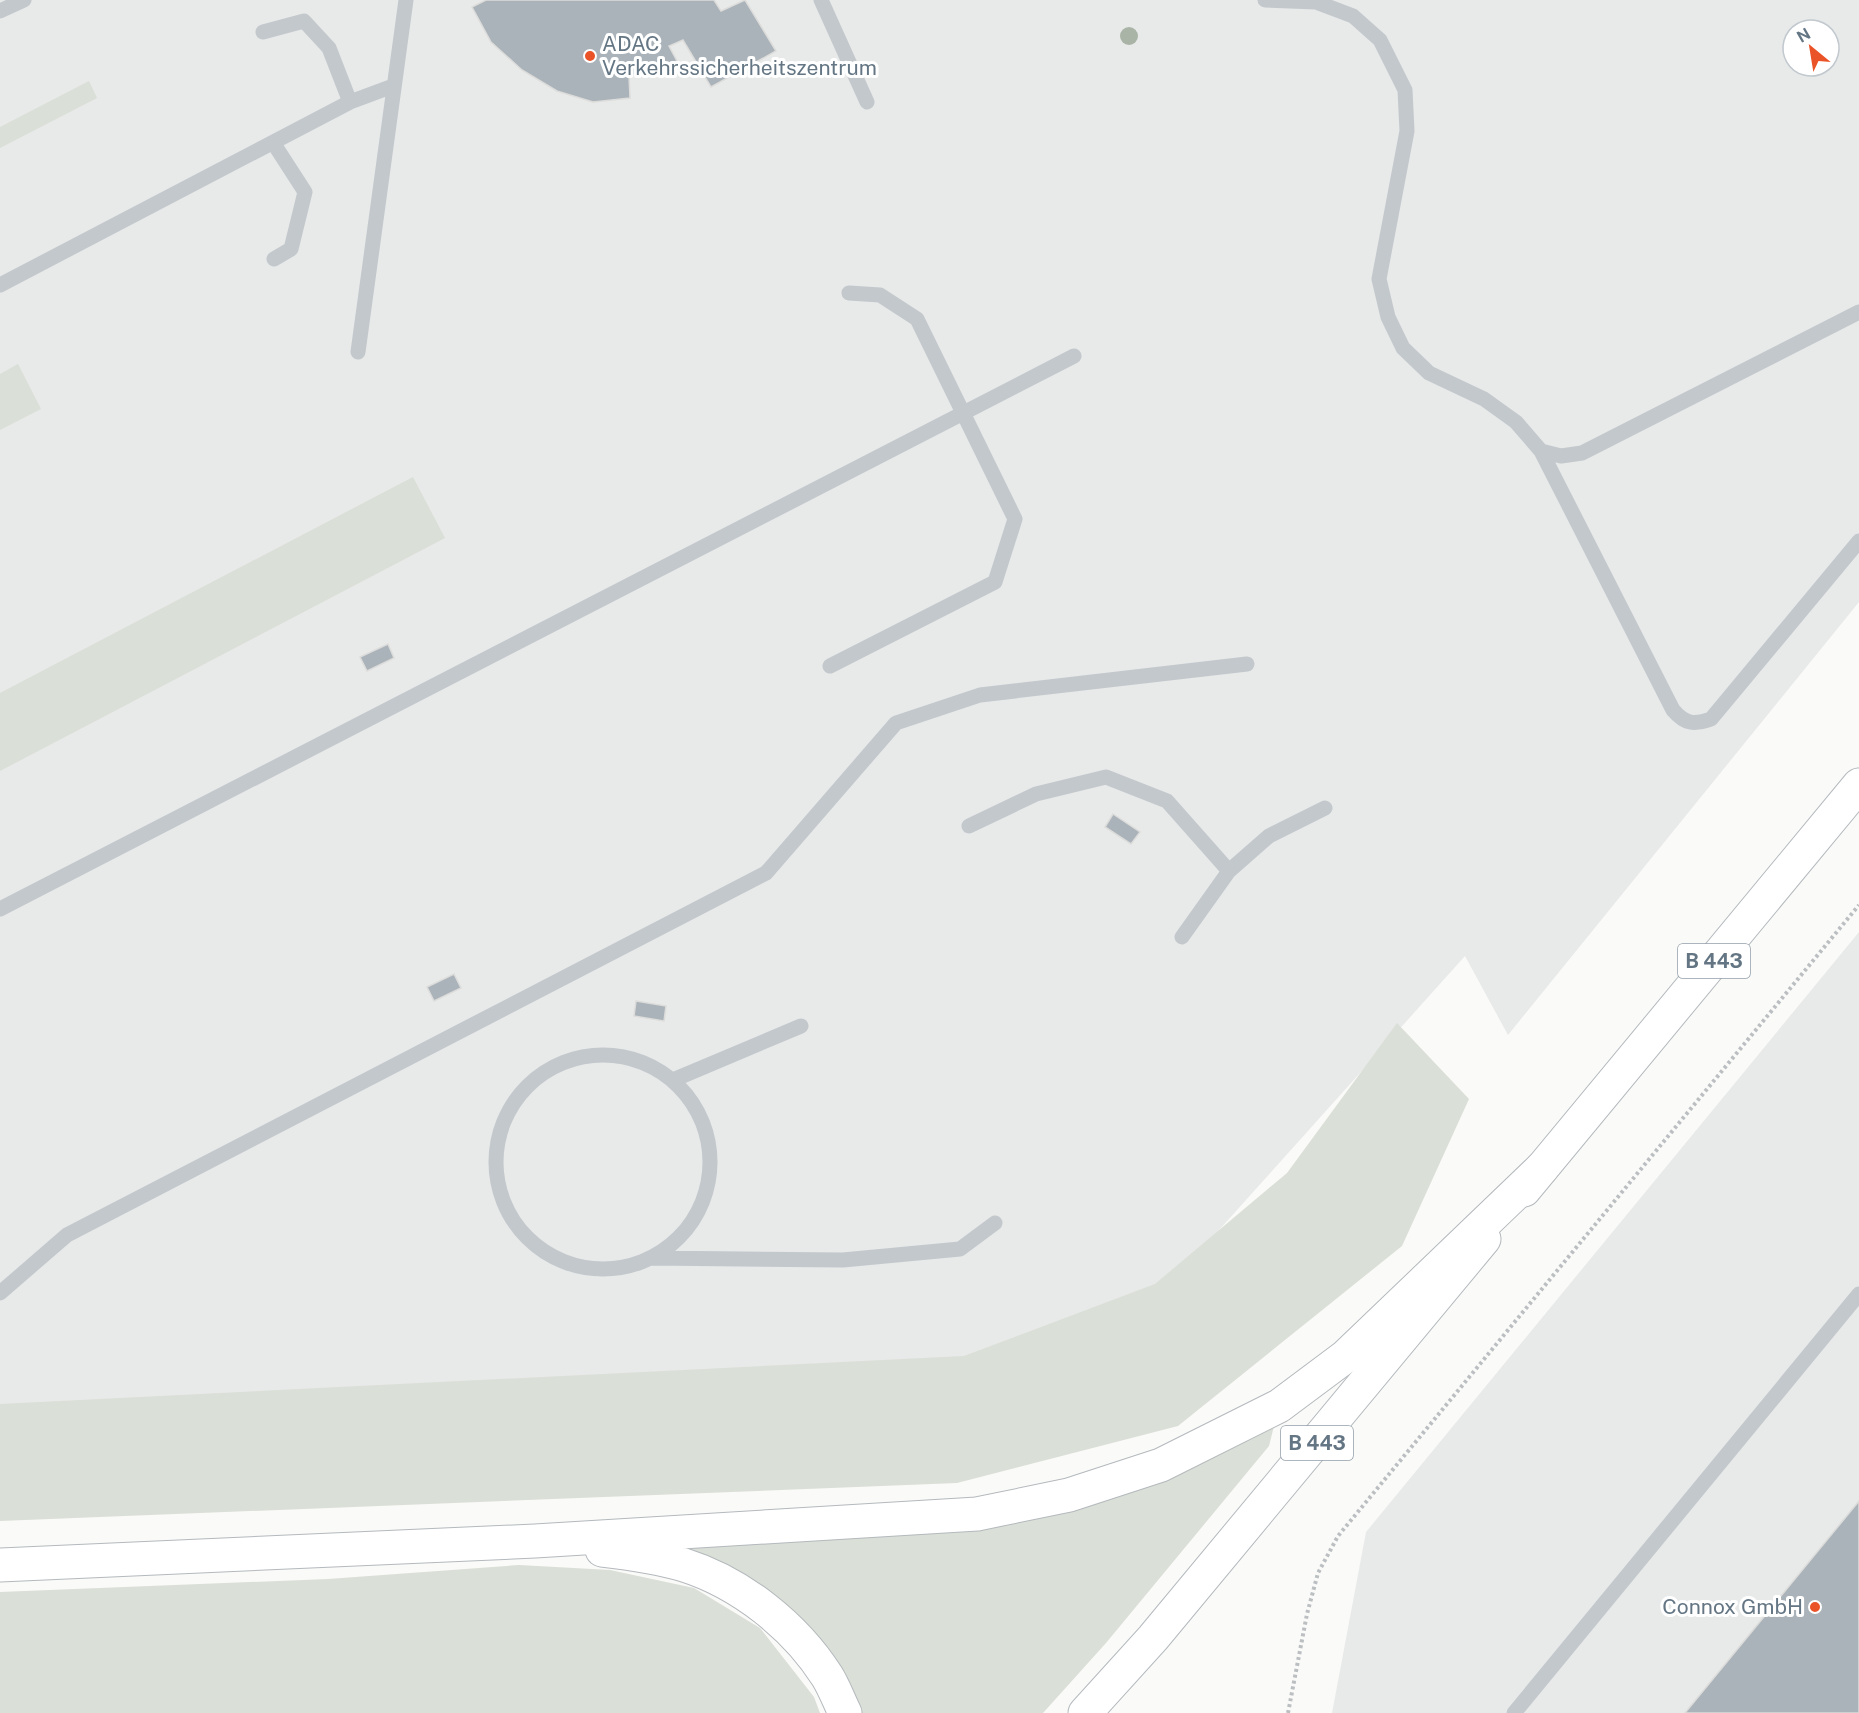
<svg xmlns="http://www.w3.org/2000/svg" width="1859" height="1713" font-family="'Public Sans',sans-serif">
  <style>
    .built { fill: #e8e9e9; fill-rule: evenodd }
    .green { fill: #dadfd7 }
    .building { fill: #aab3ba; stroke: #dcdcda; stroke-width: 1.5 }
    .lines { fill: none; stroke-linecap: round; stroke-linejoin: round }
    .primary-casing { stroke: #b4babe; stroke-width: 35 }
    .trunk-casing { stroke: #b4b9bd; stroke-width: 35 }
    .path { stroke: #bbbfc2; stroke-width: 4; stroke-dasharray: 3 3; stroke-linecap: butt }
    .service { stroke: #c3c8cc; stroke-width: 15 }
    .primary { stroke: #fff; stroke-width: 33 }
    .trunk { stroke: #fff; stroke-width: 33 }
    .tree { fill: #a9b4a6 }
    .poi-dot { fill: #ea5328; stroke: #fff; stroke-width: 2 }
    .labels { text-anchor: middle; stroke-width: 6; stroke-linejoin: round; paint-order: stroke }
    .shield { fill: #fff; stroke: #929fa9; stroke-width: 1.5 }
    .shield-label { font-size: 20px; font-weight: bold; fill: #647684 }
    .poi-label { font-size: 21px; fill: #647684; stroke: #fff; text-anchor: start }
  </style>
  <rect width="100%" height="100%" fill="#fafaf8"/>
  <path class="built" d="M0 0H1859V602L1508 1035 1465 956 1167 1288 971 1379 0 1417ZM1793 30H1829V66H1793Z
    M1859 932V1713H1332L1366 1532Z"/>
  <path class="green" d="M89 81 97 98 0 148V127Z
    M18 364 41 409 0 430V374Z
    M413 477 445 538 0 771V693Z
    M1397 1023 1469 1099 1402 1246 1178 1426 957 1483 0 1521V1404L964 1356 1155 1284 1287 1173Z
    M1279 1406 1269 1446 1106 1643 1043 1713H845L763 1608 625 1553 977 1514Z
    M519 1565 610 1570 694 1588 760 1628 814 1697 820 1713H0V1592L328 1579Z"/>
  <path class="building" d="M486 0H714L721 11 745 0 776 51 711 87 683 40 669 46 677 61 650 72 629 76 630 98 593 102 557 91 522 70 491 42 472 7Z
    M388 644 394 658 367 671 360 657Z
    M1113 814 1140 832 1131 844 1105 827Z
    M454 974 461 988 434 1001 427 987Z
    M636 1001 666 1006 664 1021 634 1016Z
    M1859 1501V1713H1685Z"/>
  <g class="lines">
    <g class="primary-casing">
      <path id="primary" d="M1524 1190 1859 785
        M1085 1713 1153 1638 1484 1239"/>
    </g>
    <g class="trunk-casing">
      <path id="trunk" d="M602 1550C629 1553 658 1557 684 1565 741 1583 795 1626 827 1676 834 1687 839 1701 845 1713
        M0 1565 535 1541 977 1514 1069 1495 1161 1465 1279 1406 1346 1356 1542 1168"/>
    </g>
    <path class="path" d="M1288 1713 1307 1614 1318 1573 1338 1536 1859 905"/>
    <path class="service" d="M821 0 867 102
      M1265 0 1316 2 1353 16 1380 40 1405 90 1407 131 1379 279 1388 317 1403 348 1429 373 1484 399 1516 422 1541 451 1673 710C1685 724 1694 725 1711 719L1859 541
      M0 11 24 0
      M350 102 393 86
      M274 144 305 192 291 249 274 259
      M0 285 350 102 329 48 304 21 263 32
      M358 352 406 0
      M1541 451 1561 456 1582 453 1859 312
      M830 666 995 582 1015 519 917 319 880 295 849 293
      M969 826 1036 794 1106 777 1167 801 1229 871
      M0 909 1074 356
      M1182 937 1229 871 1269 836 1325 808
      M496 1162a107 107 0 1 1 214 0a107 107 0 1 1-214 0Z
      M673 1080 801 1026
      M651 1258 843 1260 960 1249 995 1223
      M0 1293 67 1235 766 873 896 723 980 695 1247 664
      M1514 1713 1859 1294"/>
    <use href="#primary" class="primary"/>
    <use href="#trunk" class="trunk"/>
  </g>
  <circle class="tree" cx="1129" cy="36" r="9"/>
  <g class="poi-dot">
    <circle cx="590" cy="56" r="6"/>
    <circle cx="1815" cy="1607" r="6"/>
  </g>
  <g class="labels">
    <g class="shield">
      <rect x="1678" y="944" width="72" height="34" rx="4.5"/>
      <rect x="1281" y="1426" width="72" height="34" rx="4.5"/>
    </g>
    <g class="shield-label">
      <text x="1714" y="968">B 443</text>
      <text x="1317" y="1450">B 443</text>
    </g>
    <g class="poi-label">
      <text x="602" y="51">ADAC<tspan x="602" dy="24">Verkehrssicherheitszentrum</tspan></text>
      <text x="1803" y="1614" text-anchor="end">Connox GmbH</text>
    </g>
  </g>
  <g transform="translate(1811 48) rotate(330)"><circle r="28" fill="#ffffff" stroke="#c1c8ce" stroke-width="1.5"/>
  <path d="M0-4.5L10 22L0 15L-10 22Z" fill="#ea5328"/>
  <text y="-9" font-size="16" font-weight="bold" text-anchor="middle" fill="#647684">N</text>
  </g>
</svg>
